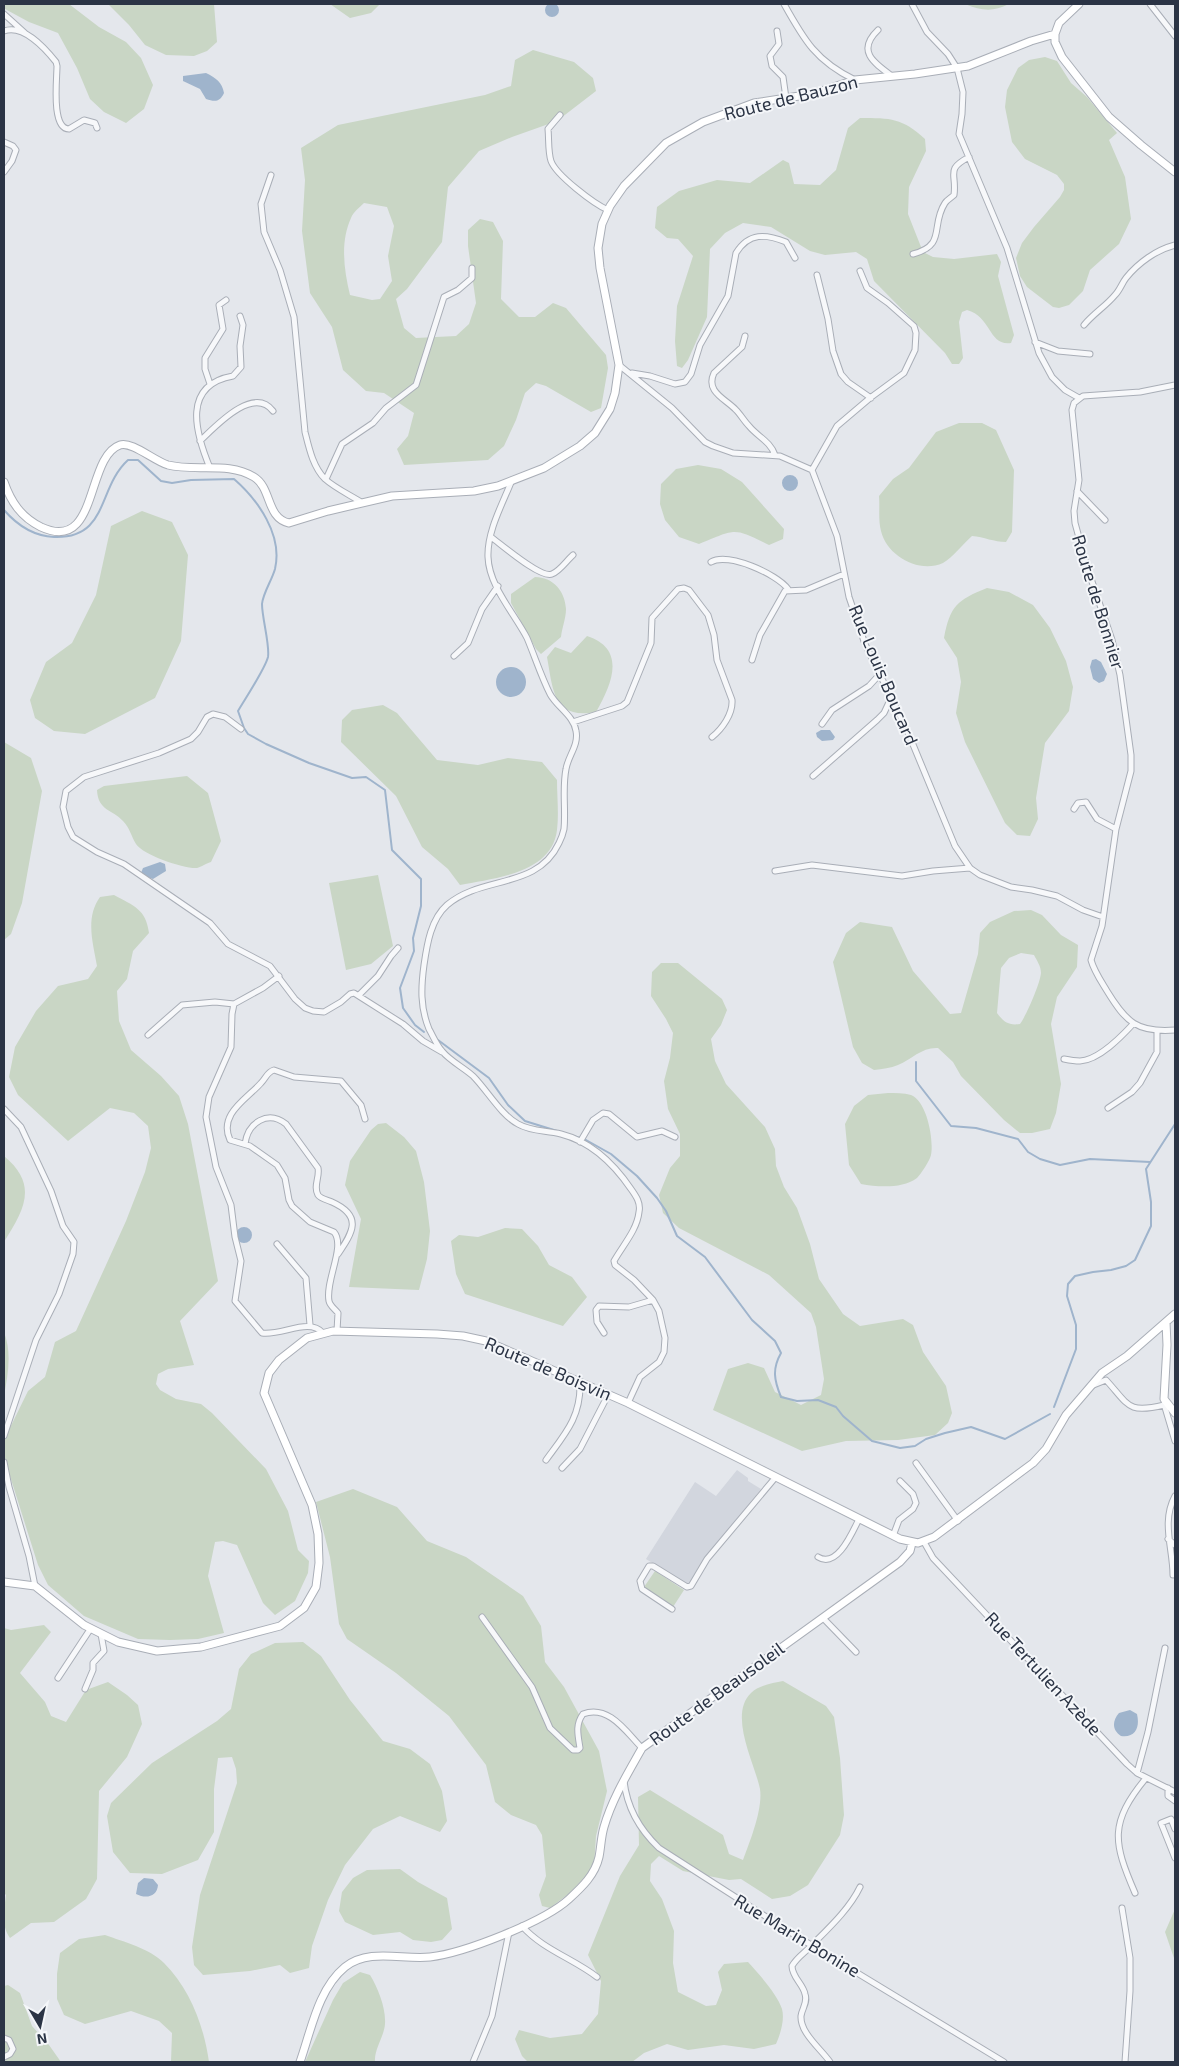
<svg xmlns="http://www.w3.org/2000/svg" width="1179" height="2066" font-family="'Exo 2',sans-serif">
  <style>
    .built { fill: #d2d6de }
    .green { fill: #c9d6c5; fill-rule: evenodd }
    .water { fill: #9fb4cc }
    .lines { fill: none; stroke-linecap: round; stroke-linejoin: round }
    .stream { stroke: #9fb4cc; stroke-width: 2 }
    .street-casing { stroke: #a9aeb7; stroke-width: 7 }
    .secondary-casing { stroke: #a9aeb7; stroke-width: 9 }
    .street { stroke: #f7f8fa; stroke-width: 5 }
    .secondary { stroke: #fff; stroke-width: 7 }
    .labels { text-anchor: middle; stroke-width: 4; stroke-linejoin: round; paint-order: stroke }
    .street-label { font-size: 18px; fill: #2b3445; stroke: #f4f6f9 }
  </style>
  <rect width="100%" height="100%" fill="#e4e7ec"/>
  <path class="built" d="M737 1470 748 1478V1481L761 1489 705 1559 688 1585 646 1559 695 1482 716 1496Z"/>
  <path class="green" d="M4 4H69L99 27 126 42 141 58 153 85 144 109 126 123 104 112 90 99 77 68 58 33 29 22 5 9Z
    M108 4H214L217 42 207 51 194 56 166 55 145 45 129 25Z
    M330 4H380L371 13 350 18Z
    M965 4H1009C993 12 982 11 965 4Z
    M533 50 574 62 593 78 596 91 557 121 512 137 479 151 448 187 442 242 407 289 396 299 404 328 416 338 456 336 469 324 476 303 468 246V230L480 219 493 222 503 241 501 299 519 317H535L553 303 566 308 606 355 608 368 601 408 591 412 546 386 536 383 525 393 516 420 504 446 488 460 404 465 397 449 408 436 414 413 384 393 366 391 343 370 332 327 310 293 302 231 305 180 301 148 338 125 485 95 511 86 515 60ZM364 203 387 207 394 226 388 256 392 281 380 299 372 300 350 295C344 270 340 242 351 218 353 212 360 207 364 203Z
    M1045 57 1057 61 1071 83 1087 97 1117 133 1109 140 1125 177 1131 219 1119 244 1090 270 1083 291 1069 305 1059 308 1053 307 1027 287 1020 276 1016 258 1022 243 1034 227 1060 197 1064 190V184L1057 175 1025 159 1012 142 1005 107 1007 90 1018 68 1029 60Z
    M860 118C891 118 902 118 925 139L926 151 909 187 908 214 923 252 933 257 954 259 997 254 1001 262 998 276 1014 335 1011 343C988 346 992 317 967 310L962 312 959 322 963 358 959 364H952L945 353 874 281 867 259 856 252 825 255 810 251 771 227 743 223 725 233 710 249 707 317 688 360 682 368 677 366 675 341 677 306 693 256 678 239 667 238 655 228 657 207 679 191 717 180 750 183 783 160 789 163 794 184 820 185 836 170 848 128Z
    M959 423H982L996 430 1014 470 1012 532 1006 542C994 542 984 537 972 536 963 544 953 557 943 563 919 574 887 556 881 531 878 520 880 507 879 496L893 479 909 468 936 432Z
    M698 465 721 469 742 482 784 529 783 539 769 545C732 527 737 529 699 544L679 537 665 520 660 504 661 484 676 469Z
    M142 511 172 522 188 555 181 641 155 698 85 734 54 731 35 718 30 700 46 662 72 643 96 595 111 526Z
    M535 577C553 577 565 591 566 609 566 618 562 628 561 637L541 654 536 649 511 603V594Z
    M987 588 1009 592 1033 605 1050 628 1066 661 1073 687 1069 711 1045 743 1036 798 1038 819 1030 836 1017 835 1005 823 965 742 956 713 961 682 957 658 944 638C950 606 957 600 987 588Z
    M587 636C627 649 612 684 596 712 553 720 553 690 547 657L555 647 571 653Z
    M383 705 397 713 437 760 478 765 508 758 542 762 557 780C557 796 559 814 557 830 552 874 493 878 460 885L448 869 422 847 396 796 341 742 342 720 352 710Z
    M4 742 31 758 42 791 22 903 11 934 4 940Z
    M187 776 208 793 221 841 211 862C207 863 201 867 197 868 184 869 143 855 136 844 131 836 130 828 123 821 112 809 98 811 97 790L104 786Z
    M378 875 393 946 371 964 346 970 329 883Z
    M114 895C134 906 146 909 149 933L133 951 127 979 117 991 119 1021 131 1050 161 1076 179 1096 188 1124 218 1281 180 1321 194 1365 168 1369 158 1374 156 1384 160 1390 176 1399 201 1404 212 1413 266 1469 288 1511 298 1550 309 1561 308 1573 295 1601 275 1615 263 1603 237 1545 223 1541 215 1542 208 1576 224 1633 198 1639 170 1640 138 1639 84 1616 48 1585 38 1565 4 1457 5 1438 28 1391 45 1377 55 1342 76 1331 126 1221 145 1172 151 1148 148 1126 134 1113 110 1108 68 1141 18 1095 9 1077 15 1047 36 1011 58 986 88 979 97 966C93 943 85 918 100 897Z
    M1031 910 1042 915 1061 935 1078 945 1077 967 1057 997 1051 1024 1061 1084 1056 1113 1050 1129 1032 1133H1020L1004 1120 961 1076 953 1062 938 1048C922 1047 912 1059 898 1065 891 1068 882 1069 874 1070L862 1063 853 1047 833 962 846 933 860 922 892 927 913 971 950 1014 961 1013 978 954 980 933 990 922 1014 911ZM1021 953 1034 955C1037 961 1041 966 1041 973 1040 984 1026 1016 1020 1024 1008 1026 1003 1021 997 1013L1001 968 1009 958Z
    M661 963H678L722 999 727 1010 721 1025 711 1039 715 1061 726 1084 765 1127 775 1149 776 1166 784 1187 797 1208 810 1244 819 1279 843 1314 860 1326 903 1319 913 1325 923 1352 946 1386 952 1413 948 1423 935 1435 898 1440 846 1441 802 1451 713 1410 728 1369 748 1363 764 1368 775 1392 801 1405 821 1395 824 1379 816 1327 811 1313 769 1275 679 1228 663 1213 659 1195 670 1168 680 1156V1134L668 1109 664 1081 670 1058 673 1033 666 1019 651 996 652 972Z
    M888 1093C895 1093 904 1093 911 1095 927 1101 934 1140 931 1155 930 1160 921 1174 917 1178 902 1189 878 1187 861 1184L849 1165 845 1124 854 1106 868 1095Z
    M386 1123 404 1137 416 1151 424 1182 430 1231 427 1259 419 1290 349 1287 361 1219 345 1185 350 1161 371 1130 378 1124Z
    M4 1156C39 1185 24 1210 4 1242Z
    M505 1228 522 1229 538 1246 549 1265 572 1277 587 1297 563 1326 465 1294 456 1274 451 1241 459 1235 478 1237Z
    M4 1332C12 1353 8 1374 4 1396Z
    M353 1489 397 1507 427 1541 466 1557 523 1596 541 1626 545 1662 564 1687 599 1751 607 1791 596 1836 594 1867 571 1892 550 1908 542 1906 539 1895 546 1876 542 1835 536 1825 511 1815 495 1802 486 1765 449 1716 396 1673 347 1639 339 1624 330 1557 316 1502Z
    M655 1571 684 1590 673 1607 644 1587Z
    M44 1625 51 1632 20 1673 45 1702 51 1716 66 1722 86 1690 108 1682 127 1695 138 1705 142 1724 127 1757 99 1791 97 1879 86 1899 54 1922 31 1923 10 1938C1 1926 4 1910 6 1895L4 1893V1628L11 1630Z
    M303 1642 321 1656 350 1700 383 1741 410 1749 430 1764 442 1791 447 1821 440 1832 400 1816 373 1829 345 1865 328 1900 312 1946 309 1968 290 1973 280 1965 250 1971 203 1975 194 1965 192 1947 200 1895 237 1783 236 1769 232 1757 218 1758 214 1789V1832L198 1860 162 1874 130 1873 113 1852 107 1816 111 1803 152 1763 217 1721 231 1709 239 1669 251 1654 275 1643Z
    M783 1681 826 1706 834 1717 840 1758 844 1815 840 1835 808 1885 790 1896 772 1899 741 1879 729 1880 683 1871 659 1856 651 1864 650 1881 662 1899 674 1931 673 1963 678 1992 706 2006 716 2005 722 1990 718 1972 724 1964 748 1962C758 1973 778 1995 782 2009 785 2020 780 2035 776 2044L754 2049 724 2045 688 2050 667 2044 644 2053 632 2062H528L522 2056 515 2039 519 2030 550 2038 582 2034 598 2014 601 1981 588 1955 620 1876 639 1845 638 1797 650 1790 723 1835 729 1854 743 1860C750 1841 763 1809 760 1789 755 1764 728 1715 751 1693 759 1685 773 1683 783 1681Z
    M400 1869 418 1882 447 1898 452 1929 442 1940 431 1942 413 1940 400 1932 373 1935 345 1922 339 1911 342 1892 353 1878 367 1870Z
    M1175 1909V1961L1165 1932Z
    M105 1935C124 1942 149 1948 164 1963 190 1989 204 2026 209 2062H171L172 2033 159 2021 131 2011 85 2024 64 2015 57 1999V1974L60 1953 79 1939Z
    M360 1972 370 1975C378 1988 386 2008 385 2024 384 2037 374 2049 375 2062H305L333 2000 343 1983Z
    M8 1985 20 1993 32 2026 49 2045 61 2062H4V1986Z"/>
  <path class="water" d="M545 10a7 7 0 1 1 14 0a7 7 0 1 1-14 0Z
    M206 73C216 78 222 82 224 93 220 102 215 102 206 99L200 89 183 81V76Z
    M782 483a8 8 0 1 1 16 0a8 8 0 1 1-16 0Z
    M1096 659 1101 662 1107 674 1104 681 1099 683 1093 679 1090 667 1092 660Z
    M496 682a15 15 0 1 1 30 0a15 15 0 1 1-30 0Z
    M821 730H830L835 737 833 740 822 741 817 737 816 733Z
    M160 862 165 864 166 871 153 879 144 876 141 873 143 868Z
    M236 1235a8 8 0 1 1 16 0a8 8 0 1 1-16 0Z
    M1130 1710 1137 1714C1140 1727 1136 1738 1121 1736 1112 1730 1112 1721 1119 1713Z
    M144 1878 153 1879 158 1885C157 1897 146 1899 136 1894L138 1883Z"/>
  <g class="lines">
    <path class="stream" d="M4 510C17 525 34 536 54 537 109 539 97 488 128 460H138L161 481 172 483 191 480 234 479C258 500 283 535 275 569 272 580 263 593 262 604 262 618 270 645 268 657 265 669 245 699 238 711L244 728 248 734 266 744 309 763 352 778 366 777 385 790 392 850 421 879V906L413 938 414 951 400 988 403 1008 415 1025 424 1032
      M438 1040 489 1078 508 1105 525 1121 586 1140 611 1154 637 1176 657 1198 666 1211 677 1236 705 1257 752 1320 775 1341 781 1353C772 1369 774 1380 781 1397L797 1401 818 1400 836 1407 843 1416 872 1441 900 1448 915 1446 926 1439 945 1433 971 1427 1005 1439 1050 1414
      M916 1062V1081L951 1126 976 1128 1018 1139 1028 1152 1040 1159 1060 1165 1090 1159 1150 1162
      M1054 1407 1076 1349V1325L1067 1296 1068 1284 1075 1276 1093 1272 1111 1270 1126 1266 1135 1260 1151 1226V1202L1146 1169 1175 1124"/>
    <g class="street-casing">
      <path id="street" d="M784 4C804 40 816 61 855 80
        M912 4 927 32 948 54 957 68 963 92 962 114 959 134 1007 248 1039 353 1052 377 1065 390 1079 398
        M1150 4 1175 36
        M4 14 25 33
        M878 30C856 51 874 63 892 76
        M4 31C23 24 45 48 56 62L57 66C57 79 51 129 69 129L84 120 95 123 97 128
        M777 31 779 44 770 56 772 66 783 77 786 98
        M560 115 548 129C549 139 548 152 551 161 556 175 594 204 608 210
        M4 142 13 146 16 150 12 161 4 172
        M271 175 261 204 264 232 280 270 294 317 305 432C309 448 313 467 325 479 335 488 350 495 361 502
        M913 254C947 245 930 226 945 203 947 200 951 198 954 195 957 173 945 170 969 157
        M817 275 828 319 833 351 841 374 848 382 871 398
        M1084 325C1094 313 1106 306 1115 295 1120 290 1122 283 1126 278 1138 263 1156 250 1175 245
        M745 336 742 347 714 373C705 392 726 399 736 410 741 415 744 421 749 426 758 437 770 441 775 455
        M1035 342 1058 351 1090 354
        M619 365 672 408 705 442 713 446 733 453 780 456 812 470 837 536 849 597 865 644 907 730 955 846 970 868 980 875 1011 887 1032 890 1057 896 1083 910 1103 917
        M632 373 650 376 675 384 685 382 691 374 700 345 728 296 736 253C749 232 766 234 786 242L795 258
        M210 384 205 369V358L223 329 219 305 226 300
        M1175 385 1140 392 1083 396 1074 403 1072 410 1079 480 1074 511 1075 523 1087 567 1112 640 1120 675 1131 755V771L1116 829 1102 926 1091 960C1094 971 1101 981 1107 991 1126 1022 1137 1033 1175 1030
        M200 441C215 427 253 385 273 411
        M210 468C195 432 182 385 233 376L241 367 240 346 243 325 240 316
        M812 470 837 426 870 398 904 373 915 350 916 333 914 326 888 303 867 288 860 271
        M326 479 342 444 373 423 386 408 416 385 444 297 458 290 472 278V268
        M512 480C503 503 487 531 488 557 489 586 514 613 527 638 535 657 541 676 550 694 557 707 574 716 576 731 579 745 568 756 566 769 562 789 566 809 564 829 563 834 561 839 559 843 537 890 482 875 447 905 431 919 427 944 424 965 421 987 420 1007 429 1029 433 1036 436 1044 442 1051 450 1061 463 1067 473 1076 487 1090 501 1115 518 1124 532 1132 546 1130 561 1134 592 1142 614 1164 631 1189 636 1196 641 1203 639 1212 637 1230 623 1245 614 1261L615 1265 634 1280 653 1300 659 1311 665 1338 664 1352 659 1362 640 1377 628 1403
        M1077 491 1105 520
        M491 537C502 545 541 579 552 574 560 571 567 560 573 555
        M711 562C728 552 777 574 788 589
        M454 656 468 643 482 609 498 586
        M752 660 760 635 785 591 806 590 844 574
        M573 722 622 706 627 702 651 643 652 618 678 589 684 588 689 590 708 615 714 635 717 660 732 700C733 714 722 729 712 737
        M822 724 832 710 869 686 880 674
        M241 729 225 717 213 714 207 717 198 732 191 739 159 753 84 777 66 791 63 807 68 827 73 837 97 852 124 864 210 923 228 944 270 966 295 999 305 1008 313 1011 324 1012 341 1002 350 994 354 993 403 1024 423 1041 442 1052
        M813 776 877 720 884 713 891 698
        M1074 809 1078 803 1086 802 1097 819 1116 829
        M775 871 812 865 902 876 933 871 970 868
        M279 976 263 988 234 1004 232 1014 231 1047 209 1097 206 1117 216 1167 231 1205 235 1237 241 1261 235 1301 262 1333C282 1336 309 1317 323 1333
        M359 995 378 976 391 956 398 948
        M148 1035 182 1005 215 1002 234 1004
        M1064 1059C1069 1060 1075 1061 1080 1061 1099 1060 1121 1037 1133 1024
        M1108 1108 1132 1092 1140 1083 1157 1052V1031
        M4 1109 21 1127 51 1191 63 1226 74 1242 73 1254 59 1294 36 1340 4 1436
        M580 1142 593 1120 603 1113 609 1114 637 1137 662 1131 675 1137
        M245 1144C248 1122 268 1110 286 1124L318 1168C320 1177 313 1186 318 1195 321 1199 328 1200 332 1202 363 1216 353 1232 338 1254
        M277 1244 306 1278 310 1325
        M337 1331 338 1313C335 1309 330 1306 329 1301 325 1281 346 1246 334 1232L310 1222 292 1206 289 1200 285 1178 277 1165 250 1146 230 1140C218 1114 247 1099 261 1083 266 1078 267 1072 274 1070L294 1077 341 1081 361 1105 365 1119
        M604 1333 597 1322 596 1310 599 1306 629 1307 653 1300
        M1091 1386 1106 1380C1129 1405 1127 1414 1164 1405
        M1164 1404 1175 1441
        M546 1460C565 1434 581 1417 580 1383
        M4 1462 9 1487 29 1556 35 1586
        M916 1463 958 1521
        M562 1468 580 1449 608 1395
        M893 1536 899 1520 913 1509 916 1503 913 1494 900 1481
        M1168 1539 1175 1545
        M924 1542 933 1558 1127 1764 1137 1773 1175 1792
        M818 1557C837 1569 852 1533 859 1519
        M1173 1575C1173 1548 1161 1522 1175 1496
        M672 1609 642 1589 640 1581 649 1566H653L687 1587 691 1586 707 1559 775 1478
        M482 1617 532 1687 550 1728 573 1750H578L580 1748C578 1735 575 1725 583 1714 609 1704 627 1733 642 1748
        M823 1618 856 1652
        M58 1678 91 1628
        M85 1689 93 1670V1663L104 1651 101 1634
        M1137 1773 1148 1732 1165 1648
        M624 1781C627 1808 639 1829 659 1848L793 1934 1004 2062
        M1168 1788V1796L1175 1801
        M1175 1829 1171 1819 1161 1823 1175 1858
        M1135 1893C1113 1842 1109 1823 1146 1778
        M1122 1908 1130 1958V1991L1125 2062
        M522 1926C542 1949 574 1959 597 1977
        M4 2038 9 2040 13 2049 10 2054 4 2057
        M473 2062 492 2016 509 1932
        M830 2062C821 2049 800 2033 801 2016 802 2008 808 2003 805 1994 803 1984 792 1977 792 1966 797 1957 806 1952 813 1944 830 1927 850 1908 860 1887"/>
    </g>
    <g class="secondary-casing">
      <path id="secondary" d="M1079 4 1059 23 1055 34V42L1062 57 1109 117 1141 145 1175 172
        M4 482C11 502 21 517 41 527 99 554 85 457 120 445 132 441 154 461 168 465 196 472 228 461 254 477 272 488 266 518 289 523L328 511 392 496 474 491 498 486 544 468 580 446 595 433 610 409 615 393 619 365 600 268 598 248 602 224 610 206 624 186 666 143 703 122 754 103 812 94 855 80 915 74 968 66 1031 41 1055 34
        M1166 1322 1167 1345 1164 1399 1175 1413
        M4 1582 35 1586 84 1625 118 1642 157 1651 201 1647 280 1626 304 1608 316 1587 319 1563 318 1534 312 1505 264 1393 269 1373 279 1360 307 1338 333 1331 437 1334 463 1336 486 1341 628 1403 900 1539 918 1543 934 1537 1033 1463 1046 1449 1066 1415 1102 1373 1127 1356 1175 1314
        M300 2062C311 2031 318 1989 345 1967 369 1948 402 1960 430 1957 464 1953 544 1922 569 1899 582 1887 595 1875 599 1857 601 1847 601 1837 604 1827 612 1799 628 1773 642 1748L900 1562 910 1551 912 1543"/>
    </g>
    <use href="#street" class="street"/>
    <use href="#secondary" class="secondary"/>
  </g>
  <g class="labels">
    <g class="street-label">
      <text transform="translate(791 98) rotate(-14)" y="6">Route de Bauzon</text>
      <text transform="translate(1098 602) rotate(73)" y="6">Route de Bonnier</text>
      <text transform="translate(883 675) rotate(67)" y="6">Rue Louis Boucard</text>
      <text transform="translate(548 1369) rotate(23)" y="6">Route de Boisvin</text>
      <text transform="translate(1043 1674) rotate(47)" y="6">Rue Tertulien Azède</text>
      <text transform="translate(717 1694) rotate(-36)" y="6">Route de Beausoleil</text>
      <text transform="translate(797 1936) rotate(31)" y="6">Rue Marin Bonine</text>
    </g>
  </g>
  <rect width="1179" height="2066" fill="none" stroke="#2b3445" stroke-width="10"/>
  <g transform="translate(40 2026) rotate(171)" stroke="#f4f6f9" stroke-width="4" paint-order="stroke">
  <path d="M0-4L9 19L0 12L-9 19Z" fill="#2b3445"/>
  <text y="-8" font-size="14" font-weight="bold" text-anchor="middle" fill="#2b3445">N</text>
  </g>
</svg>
